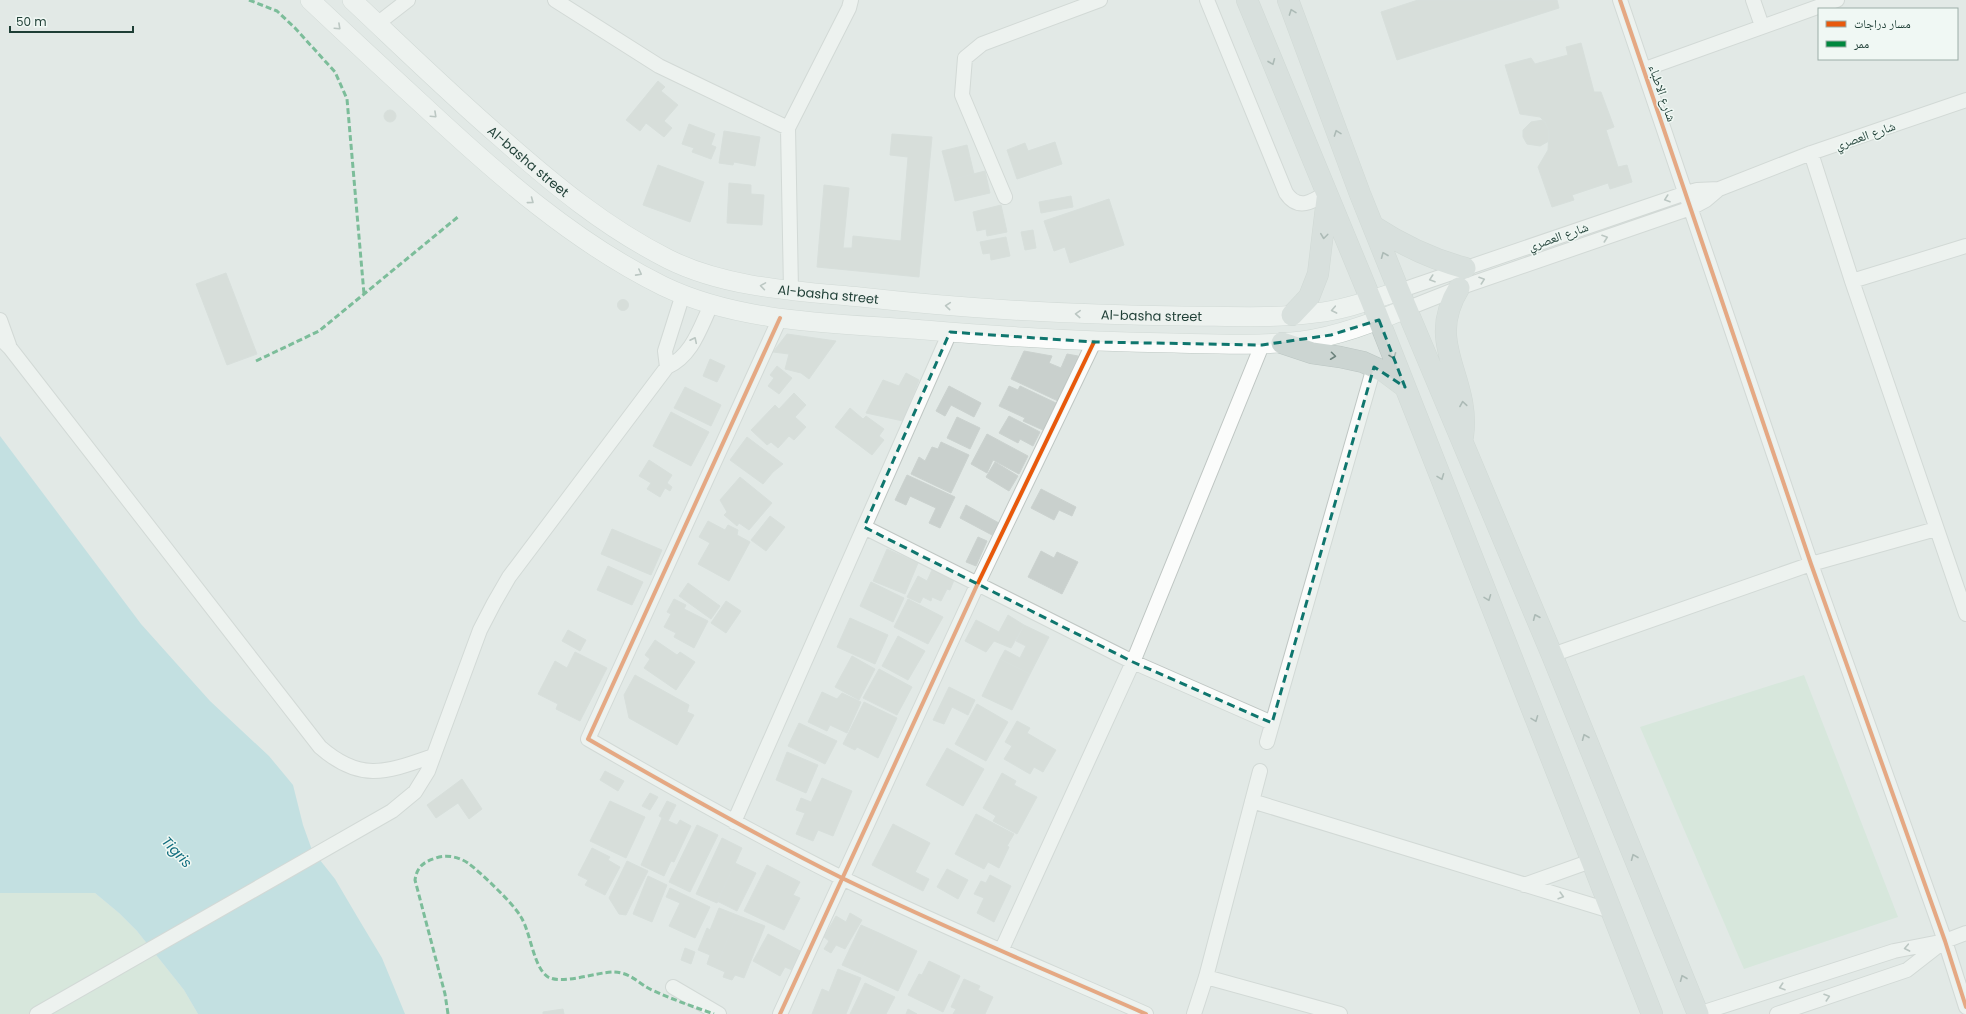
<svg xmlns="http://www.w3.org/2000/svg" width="1966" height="1014" font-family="Poppins,'Noto Naskh Arabic',sans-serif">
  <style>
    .green { fill: #c9e4d1 }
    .water { fill: #9ed4dc }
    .building { fill: #c9d0cd; stroke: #cbd2cf }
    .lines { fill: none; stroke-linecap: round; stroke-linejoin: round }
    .street-casing { stroke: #bfc6c3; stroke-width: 16 }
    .secondary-casing { stroke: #bdc7c3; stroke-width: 20 }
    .primary-casing { stroke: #bbc5c2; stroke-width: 22 }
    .street { stroke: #fbfcfb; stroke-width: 14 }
    .secondary { stroke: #fbfcfb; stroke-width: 19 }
    .primary { stroke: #ccd5d2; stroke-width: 21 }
    .quiet { stroke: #00873e; stroke-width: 3; stroke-dasharray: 6 3; stroke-linecap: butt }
    .cycleway-casing { stroke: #f0f8f4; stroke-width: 6 }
    .cycleway { stroke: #e8590c; stroke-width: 4 }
    .oneway { stroke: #6c827c }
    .oneway2 { stroke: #8c9d98 }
    .marked { fill: none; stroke: #0f766e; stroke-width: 3; stroke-dasharray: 8 5; stroke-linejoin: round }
    .labels { text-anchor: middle; stroke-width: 3; stroke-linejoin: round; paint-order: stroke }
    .street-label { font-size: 13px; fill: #1e3e35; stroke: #f0f8f4 }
    .water-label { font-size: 14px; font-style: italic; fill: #136e7f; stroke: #f0f8f4 }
  </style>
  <rect width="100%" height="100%" fill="#e2e9e6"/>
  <path class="green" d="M1804 675 1898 917 1744 969 1640 727Z
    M9 892 95 893 119 913 137 931 184 990 198 1014H0V893Z"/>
  <path class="water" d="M0 436 141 624 210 701 269 756 293 785 303 825 312 850 335 879 358 918 382 958 405 1014H198L184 990 137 931 119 913 95 893H0Z"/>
  <path class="building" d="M1418 0H1557L1559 8 1397 60 1381 12Z
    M1581 43 1594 92H1601L1614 127 1606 130 1618 167 1627 165 1632 182 1610 189 1608 183 1572 195 1574 200 1552 207 1538 167 1548 150 1549 131 1545 122 1540 117 1520 114 1505 65 1531 58 1535 64 1568 55 1566 47Z
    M658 81 665 87 661 91 678 105 664 121 672 128 664 137 646 123 640 131 626 120Z
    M384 116a6 6 0 1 1 12 0a6 6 0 1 1-12 0Z
    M1543 120 1549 130V141L1540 146 1527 144 1523 137V130L1531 122Z
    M689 124 715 134 711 145 716 147 711 159 692 152 694 148 682 144Z
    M724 131 760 137 755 166 734 162 733 165 719 163Z
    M892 134 932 137 919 277 817 267 824 185 849 188 843 248H852L853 236 901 241 908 157 890 155Z
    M1055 142 1062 164 1017 179 1007 150 1025 143 1028 151Z
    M967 145 974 174 950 180 942 151Z
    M658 165 704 182 690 222 643 205Z
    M985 171 990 193 955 201 950 180Z
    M729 183 751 185V194L764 195 762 225 727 223Z
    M1071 196 1073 207 1041 213 1039 202Z
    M1109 199 1124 245 1070 263 1065 247 1054 251 1044 221Z
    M1001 205 1007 232 987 236 986 229 977 231 973 212Z
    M1033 230 1036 248 1025 250 1021 232Z
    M1006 237 1010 256 991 260 990 253 983 254 980 242Z
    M226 273 257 354 227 365 196 284Z
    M617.5 305a5.5 5.5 0 1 1 11 0a5.5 5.5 0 1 1-11 0Z
    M787 334 836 341 809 379 801 373 785 369 789 354 773 352Z
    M1024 351 1052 356 1049 363 1061 368 1067 354 1078 356 1058 401 1011 379Z
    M710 359 725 366 717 382 703 376Z
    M777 366 792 378 779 394 768 386 774 378 770 375Z
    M906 373 919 380 903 421 866 413 883 380 899 386Z
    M949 386 981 403 974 417 951 405 945 416 936 411Z
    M1009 386 1018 390 1020 386 1058 404 1045 431 1023 421 1025 418 999 406Z
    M685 387 721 405 711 426 674 408Z
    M794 393 806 405 795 417 806 427 794 440 789 436 778 448 771 442 767 445 751 430 775 405 779 409Z
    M850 408 863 419 866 416 884 429 879 436 884 440 872 455 835 427Z
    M671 412 709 432 691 466 653 446Z
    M1009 416 1040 432 1033 446 1020 439 1018 443 999 433Z
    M957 417 980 428 970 449 947 438Z
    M987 434 1028 456 1019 474 993 460 987 473 971 464Z
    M747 437 783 464 773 472 763 484 730 460Z
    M941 442 969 455 951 493 911 474 919 457 925 461 932 447 938 449Z
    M649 460 672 475 667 483 672 487 670 491 665 488 660 497 647 489 651 483 639 476Z
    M995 462 1018 476 1009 491 986 477Z
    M907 475 955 497 940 528 929 523 936 508 910 496 906 505 895 500Z
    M740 477 772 503 749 530 739 523 737 526 724 515 727 512 720 500Z
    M1041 489 1076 507 1072 516 1059 510 1054 520 1031 508Z
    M966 505 999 523 992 535 960 518Z
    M770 516 785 527 766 551 751 540Z
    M708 521 725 530 728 525 738 530 737 535 750 542 729 581 698 564 710 543 699 537Z
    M612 529 662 550 651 575 601 554Z
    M978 537 987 541 976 566 966 562Z
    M887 549 918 563 905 594 873 581Z
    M1041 551 1054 558 1057 552 1078 562 1062 594 1028 577Z
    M608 566 643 582 632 605 597 590Z
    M932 570 954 580 950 590 947 589 941 601 932 597 931 601 923 597 920 603 907 597 918 576 927 581Z
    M871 582 904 598 893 622 860 606Z
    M688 583 720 606 711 619 679 596Z
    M674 599 686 605 684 609 708 621 694 648 674 637 676 633 664 627 671 614 667 612Z
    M908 599 943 617 928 644 894 627Z
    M726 601 741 611 726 633 711 623Z
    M1008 615 1024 625 1011 648 994 641 986 652 965 641 976 620 999 632Z
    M850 618 888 635 875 664 837 647Z
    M1024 625 1049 637 1030 674 1000 659 1005 650 1020 658 1026 646 1016 641Z
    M568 630 586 640 580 651 562 641Z
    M898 636 925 651 908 680 882 666Z
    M655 640 677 655 680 652 695 662 676 690 644 668 650 659 645 655Z
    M575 652 607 668 580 721 556 709 558 704 538 694 555 661 567 668Z
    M852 656 875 669 859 700 835 687Z
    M1000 659 1030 674 1012 710 982 696Z
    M879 669 912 687 897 715 863 698Z
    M635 675 689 705 687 712 694 715 677 745 629 718 624 695Z
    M949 687 975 700 968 715 952 707 944 724 933 720Z
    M822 692 837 699 842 693 861 702 847 733 830 725 827 731 808 722Z
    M864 702 897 718 878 758 857 747 855 750 843 744Z
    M977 704 1008 722 986 761 955 744Z
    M1017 721 1030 728 1027 733 1056 750 1043 772 1034 767 1030 774 1004 759 1012 746 1005 742Z
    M799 723 837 741 825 764 788 746Z
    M947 748 984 769 963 806 926 785Z
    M787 752 818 765 806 793 776 780Z
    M605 771 624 781 618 791 600 780Z
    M1002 773 1016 781 1014 785 1037 797 1017 834 993 821 996 816 983 808Z
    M822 778 852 791 833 836 818 830 813 841 796 834 805 813 796 810 801 798 811 802Z
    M462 779 482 809 469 819 458 803 436 818 427 805Z
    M650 793 658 797 650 810 642 806Z
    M610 801 645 817 626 858 590 841Z
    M667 801 676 805 668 821 659 816Z
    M976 814 1014 834 1007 846 1009 847 999 868 988 862 984 869 955 854Z
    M662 818 677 825 680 820 691 826 674 862 671 861 664 876 641 865Z
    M893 824 930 843 909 884 872 865Z
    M697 825 718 835 690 892 669 882Z
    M722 838 742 848 717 903 696 894Z
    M592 848 610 857 608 860 620 867 605 895 585 885 588 880 578 875Z
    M627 861 648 871 626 915 619 914 609 898Z
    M735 863 756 873 737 911 717 901Z
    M767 865 800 882 793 895 800 898 784 930 744 911Z
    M947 869 968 880 958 899 937 887Z
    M915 872 929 879 923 891 909 884Z
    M990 875 1011 886 994 922 977 913 984 898 974 894 981 881 986 883Z
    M648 876 667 885 652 922 633 914Z
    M670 888 710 907 695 938 669 926 680 903 666 897Z
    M719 908 737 915 716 968 707 964 710 955 698 950 707 928 710 930Z
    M850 913 862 920 845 949 836 945 831 953 824 949 829 941 824 937 836 916 846 922Z
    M737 915 765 926 744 978 735 975 732 980 723 977 725 972 716 968Z
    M861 925 879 933 860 973 842 965Z
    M879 933 917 951 898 991 860 973Z
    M768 934 802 952 792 970 785 967 780 976 753 961Z
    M685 948 695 952 691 964 681 960Z
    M929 961 960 976 943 1012 908 995 919 974 922 975Z
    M838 969 861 978 846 1014H812L822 989 829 992Z
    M964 979 980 986 978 990 993 997 985 1014H953L956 1009 951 1007Z
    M865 983 895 997 886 1014H850Z
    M563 1009 564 1014H543V1012Z
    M908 1009 917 1014H906Z"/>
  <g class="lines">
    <g class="street-casing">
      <path id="street" d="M555 0 659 66 788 128
        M1207 0 1286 193C1298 211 1312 202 1326 193
        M1620 0 1811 564 1945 941 1966 1007
        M1753 0 1762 26
        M377 24 408 0
        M1645 69 1837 0
        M1811 153 1852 281 1966 614
        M1005 197 962 95 965 58 982 44 1100 0
        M1852 281 1966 246
        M791 290 788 128 849 8 851 0
        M1399 291 1686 193 1697 190 1719 189 1811 153 1966 100
        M1406 309 1459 288 1691 208 1706 200 1719 189
        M780 318 588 739C671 787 754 834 840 877 940 926 1044 969 1146 1014
        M0 320 9 345
        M0 338 10 348 320 747C361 783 387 772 433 756
        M667 367 665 351 683 294
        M864 527 1133 662 1272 723
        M1552 655 1811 564 1936 529
        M1267 742 1374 367
        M1252 801 1611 911
        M734 822 950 332
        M1524 885 1591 861
        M1001 951 1133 662 1262 345
        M1206 977 1340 1014
        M673 987 719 1014
        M37 1014 392 811 415 792 428 771 480 630 494 603 509 577 667 367C692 356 700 328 711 305
        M780 1014 978 583 1094 342
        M1194 1014 1206 977 1260 771
        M1698 1014 1894 951 1945 941 1966 933
        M1777 1014 1907 970 1943 942"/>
    </g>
    <g class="secondary-casing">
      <g id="secondary">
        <path d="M310 0C348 36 387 72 426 108 498 175 574 242 663 286 742 324 839 323 925 330 1008 337 1091 342 1174 343 1217 344 1259 346 1302 341 1338 336 1372 323 1406 309"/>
        <path id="s1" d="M352 0C401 46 449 93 500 137 553 184 605 227 668 259 726 288 796 291 860 297 967 309 1074 315 1182 316 1226 316 1272 319 1315 313 1344 310 1371 300 1399 291"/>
      </g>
    </g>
    <g class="primary-casing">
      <path id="primary" d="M1247 0 1371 300 1652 1014
        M1288 0 1360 194 1399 291 1552 655 1698 1014
        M1373 226C1402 245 1431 259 1465 268
        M1459 288C1424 345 1471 377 1463 436
        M1292 315 1309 297 1318 274 1327 199
        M1282 343 1312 353 1340 357 1363 362 1385 372 1405 387"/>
    </g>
    <use href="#street" class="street"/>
    <use href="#secondary" class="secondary"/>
    <use href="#primary" class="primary"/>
    <path class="quiet" d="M249 0 277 11 295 28 335 72 347 99 364 294
      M256 361 319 331 459 216
      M448 1014 445 994 415 880C417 867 423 862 436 858 446 854 459 857 468 863 480 872 514 904 521 917 531 933 533 967 548 977 563 985 596 972 614 972 633 973 639 985 654 991 674 1000 694 1007 714 1014"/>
    <g class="cycleway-casing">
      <path id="cycleway" d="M1620 0 1811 564 1945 941 1966 1007
        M780 318 588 739C671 787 754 834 840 877 940 926 1044 969 1146 1014
        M780 1014 978 583 1094 342"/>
    </g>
    <use href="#cycleway" class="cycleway"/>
  </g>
  <defs><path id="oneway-chevron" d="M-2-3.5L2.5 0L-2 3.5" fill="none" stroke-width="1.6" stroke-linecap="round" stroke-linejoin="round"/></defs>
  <g class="oneway">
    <use href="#oneway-chevron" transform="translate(1292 12) rotate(-110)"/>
    <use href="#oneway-chevron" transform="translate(1272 62) rotate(68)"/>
    <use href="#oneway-chevron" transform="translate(1337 133) rotate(-110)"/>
    <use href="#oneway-chevron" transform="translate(1324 236) rotate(97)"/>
    <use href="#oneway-chevron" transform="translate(1384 255) rotate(-112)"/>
    <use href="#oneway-chevron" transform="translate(1333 356) rotate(7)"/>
    <use href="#oneway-chevron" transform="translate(1393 356) rotate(69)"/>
    <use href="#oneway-chevron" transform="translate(1463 404) rotate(-99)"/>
    <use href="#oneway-chevron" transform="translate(1441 477) rotate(69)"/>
    <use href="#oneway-chevron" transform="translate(1488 598) rotate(69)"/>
    <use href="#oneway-chevron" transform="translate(1536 617) rotate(-113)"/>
    <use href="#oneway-chevron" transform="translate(1535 719) rotate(69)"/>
    <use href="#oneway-chevron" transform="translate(1585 737) rotate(-112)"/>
    <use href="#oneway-chevron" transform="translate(1634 857) rotate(-112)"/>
    <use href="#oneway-chevron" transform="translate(1683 978) rotate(-112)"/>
  </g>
  <g class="oneway2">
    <use href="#oneway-chevron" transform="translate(338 27) rotate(43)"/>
    <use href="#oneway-chevron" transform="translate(434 115) rotate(43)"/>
    <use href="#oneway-chevron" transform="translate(1667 199) rotate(161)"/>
    <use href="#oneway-chevron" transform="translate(531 201) rotate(37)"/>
    <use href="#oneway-chevron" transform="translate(1605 238) rotate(-19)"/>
    <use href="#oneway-chevron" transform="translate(639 273) rotate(28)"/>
    <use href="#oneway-chevron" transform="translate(1432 279) rotate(161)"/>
    <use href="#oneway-chevron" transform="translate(1482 280) rotate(-19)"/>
    <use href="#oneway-chevron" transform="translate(763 286) rotate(-171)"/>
    <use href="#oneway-chevron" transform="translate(948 306) rotate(-175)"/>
    <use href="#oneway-chevron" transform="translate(1334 310) rotate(169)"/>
    <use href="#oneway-chevron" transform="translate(1078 314) rotate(-177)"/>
    <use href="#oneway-chevron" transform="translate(694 340) rotate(-64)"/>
    <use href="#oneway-chevron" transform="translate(1561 896) rotate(16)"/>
    <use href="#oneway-chevron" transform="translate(1907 948) rotate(169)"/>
    <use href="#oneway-chevron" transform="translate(1782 987) rotate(162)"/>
    <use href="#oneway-chevron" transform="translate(1827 997) rotate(-18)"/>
  </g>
  <path d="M0 0H1966V1014H0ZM1379 320 1405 387 1374 367 1272 723 1133 662 864 527 950 332 1094 342 1262 345 1331 335Z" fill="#e2e9e6" fill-opacity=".55" fill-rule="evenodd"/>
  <path class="marked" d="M1379 320 1405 387 1374 367 1272 723 1133 662 864 527 950 332 1094 342 1262 345 1331 335Z"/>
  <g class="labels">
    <g class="street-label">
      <text transform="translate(1663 93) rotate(71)" y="5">شارع الاطباء</text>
      <text transform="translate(1865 135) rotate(-19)" y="5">شارع العصري</text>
      <text dy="5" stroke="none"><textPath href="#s1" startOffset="239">Al-basha street</textPath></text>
      <text transform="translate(1558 236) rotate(-19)" y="5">شارع العصري</text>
      <text dy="5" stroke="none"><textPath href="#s1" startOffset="575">Al-basha street</textPath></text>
      <text dy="5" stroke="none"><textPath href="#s1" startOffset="899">Al-basha street</textPath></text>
    </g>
    <g class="water-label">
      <text transform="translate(177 852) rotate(47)" y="5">Tigris</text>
    </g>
  </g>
  <rect x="1818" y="8" width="140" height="52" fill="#f0f8f4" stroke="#9caea8"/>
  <rect x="1826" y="21" width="20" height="6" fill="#e8590c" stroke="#9caea8"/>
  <text x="1854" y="28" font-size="12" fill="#1e3e35">مسار دراجات</text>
  <rect x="1826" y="41" width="20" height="6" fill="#00873e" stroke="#9caea8"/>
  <text x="1854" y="48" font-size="12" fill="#1e3e35">ممر</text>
  <path d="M10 26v6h123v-6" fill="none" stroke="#1e3e35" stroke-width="2"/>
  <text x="16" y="26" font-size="12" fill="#1e3e35" stroke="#f0f8f4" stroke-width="3" paint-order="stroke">50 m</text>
</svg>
